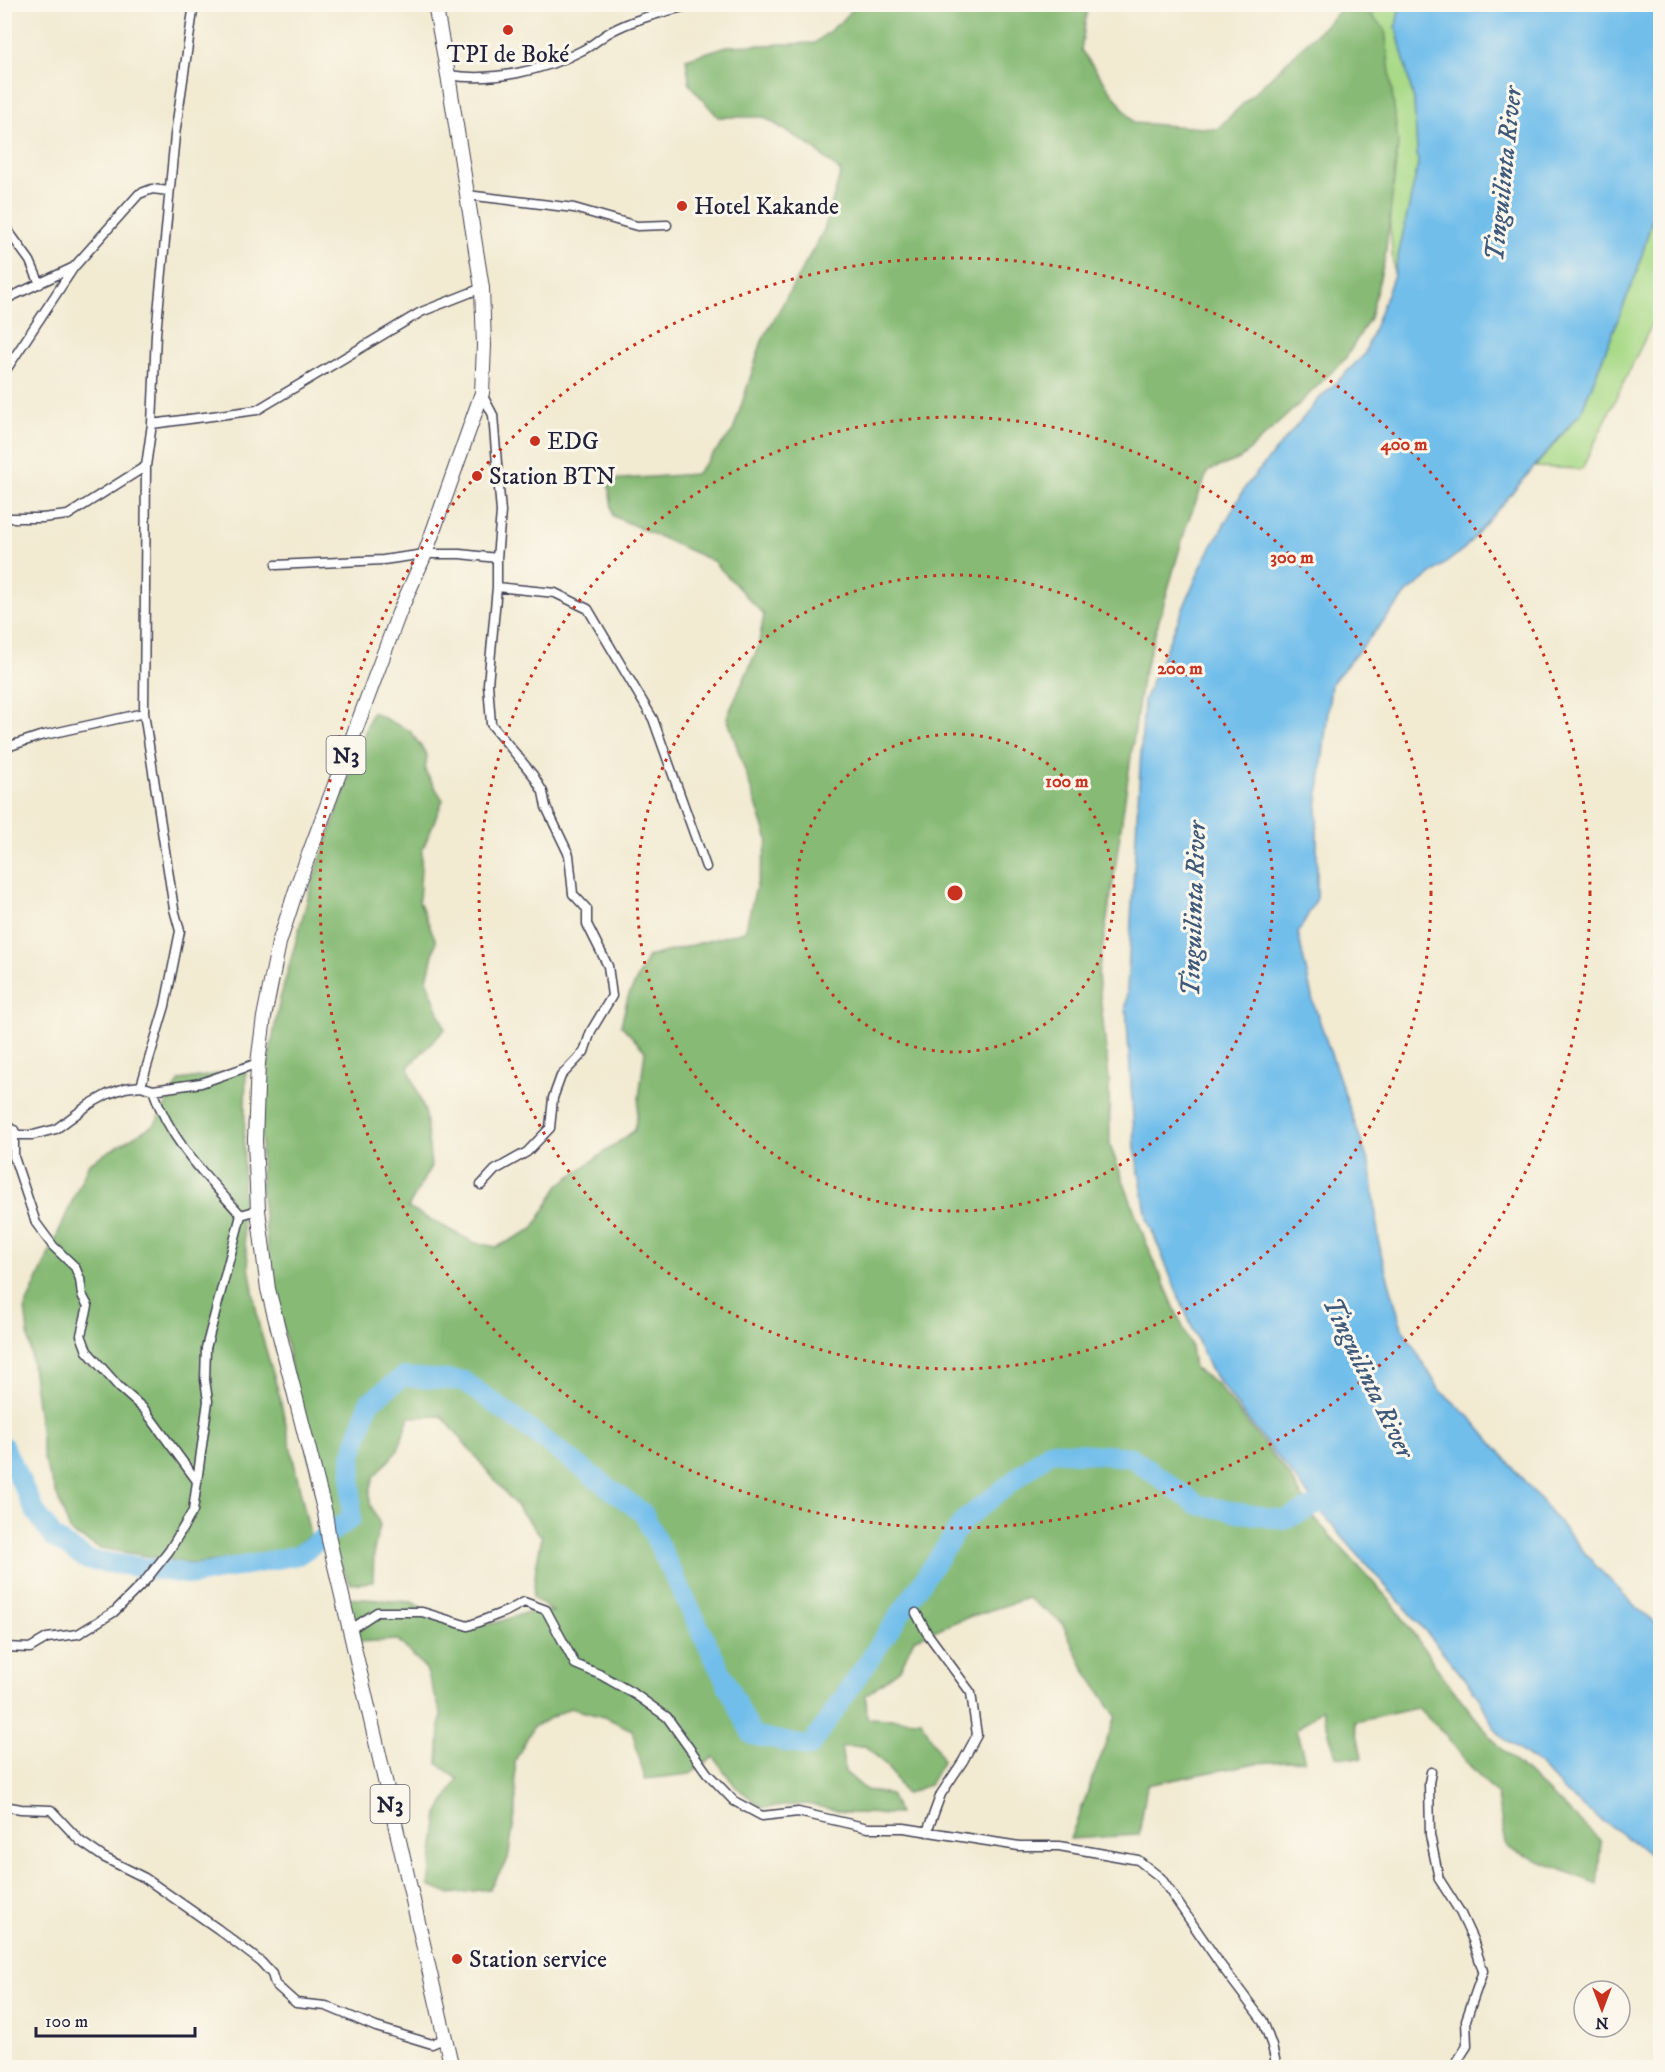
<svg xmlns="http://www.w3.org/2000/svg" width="1665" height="2072" font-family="'IM FELL DW Pica',serif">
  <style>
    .green { fill: #a9da88; stroke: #667e62; stroke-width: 1.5 }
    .forest { fill: #86ba74; stroke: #546e58; stroke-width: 1.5 }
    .water { fill: #71beeb; stroke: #4a7093; stroke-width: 1.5 }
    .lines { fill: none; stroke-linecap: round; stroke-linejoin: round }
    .river { stroke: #71beeb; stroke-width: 20 }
    .minor-casing { stroke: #414052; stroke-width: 11 }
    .trunk-casing { stroke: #414052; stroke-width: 16 }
    .minor { stroke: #fff; stroke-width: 8 }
    .trunk { stroke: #fff; stroke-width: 14 }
    .ring { fill: none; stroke: #c8321e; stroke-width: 3; stroke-dasharray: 3 6 }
    .poi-dot { fill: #c8321e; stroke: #fbf7ec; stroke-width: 2 }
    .labels { text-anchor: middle; stroke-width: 6; stroke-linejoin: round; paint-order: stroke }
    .shield { fill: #fbf7ec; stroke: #636270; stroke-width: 1.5 }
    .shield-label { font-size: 22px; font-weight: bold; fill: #22223b }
    .poi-label { font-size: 24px; fill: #22223b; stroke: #fbf7ec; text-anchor: start }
    .water-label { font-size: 26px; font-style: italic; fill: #3e5979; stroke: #fbf7ec }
    .centre { fill: #c8321e; stroke: #fbf7ec; stroke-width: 3 }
    .ring-label { font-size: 18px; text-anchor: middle; font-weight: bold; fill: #c8321e; stroke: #fbf7ec; stroke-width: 6; stroke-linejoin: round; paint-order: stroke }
  </style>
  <rect width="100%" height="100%" fill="#fbf7ec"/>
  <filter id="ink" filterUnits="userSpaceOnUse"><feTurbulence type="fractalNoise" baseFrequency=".0167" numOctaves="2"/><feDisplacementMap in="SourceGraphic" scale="12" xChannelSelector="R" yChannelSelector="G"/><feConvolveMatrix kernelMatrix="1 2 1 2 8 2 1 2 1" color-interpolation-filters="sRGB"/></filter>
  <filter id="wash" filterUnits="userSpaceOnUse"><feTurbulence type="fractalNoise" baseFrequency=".008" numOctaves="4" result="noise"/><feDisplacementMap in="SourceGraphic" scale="24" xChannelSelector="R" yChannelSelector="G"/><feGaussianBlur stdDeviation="1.35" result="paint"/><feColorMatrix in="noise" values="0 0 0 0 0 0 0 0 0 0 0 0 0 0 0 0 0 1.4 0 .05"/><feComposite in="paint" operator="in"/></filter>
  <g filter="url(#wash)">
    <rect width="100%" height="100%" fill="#f2ead1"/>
    <path class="green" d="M1372 5H1400L1396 27 1414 101 1418 165 1394 275Z
      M1660 191V307L1582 469 1535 467 1581 412 1637 272Z"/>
    <path class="forest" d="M856 5H1088L1081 50 1134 123 1217 129 1346 5H1360L1385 29 1398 144 1385 258 1370 318 1345 359 1301 402 1240 459 1208 471 1186 527 1142 679 1114 876 1098 975 1109 1079 1110 1145 1146 1242 1191 1346 1194 1368 1216 1383 1290 1477 1315 1519 1393 1604 1444 1678 1499 1747 1601 1841 1597 1884 1507 1848 1496 1794 1473 1770 1444 1733 1417 1708 1355 1722 1362 1759 1336 1756 1322 1709 1296 1730 1305 1760 1256 1763 1147 1785 1139 1835 1070 1839 1116 1716 1085 1670 1062 1623 1028 1598 960 1620 914 1639 900 1669 866 1695 867 1718 921 1720 943 1760 929 1785 905 1794 888 1767 865 1746 841 1747 845 1772 866 1790 890 1794 899 1814 849 1813 807 1804 763 1808 735 1786 714 1757 690 1774 645 1779 632 1730 607 1718 570 1708 533 1727 515 1761 516 1808 508 1859 489 1889 449 1894 429 1886 438 1814 458 1779 438 1764 441 1713 426 1669 398 1640 355 1642 347 1598 412 1602 454 1627 495 1623 534 1610 553 1612 533 1598 536 1567 542 1537 442 1416 409 1417 398 1450 374 1477 370 1491V1504L380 1525 374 1550 373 1582 351 1584 327 1544 268 1253 261 1185 262 1094 280 999 312 883 372 712 410 731 427 755 425 771 443 800 422 851 419 901 436 941 427 980 445 1029 408 1067 425 1112 431 1166 408 1208 475 1243 497 1247 533 1229 559 1185 635 1130 645 1051 621 1025 628 997 648 957 745 931 768 840 727 717 758 648 764 615 713 561 613 516 608 480 696 474 733 431 762 341 824 230 841 172 811 146 764 117H718L690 85 686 59 727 46 815 43 844 19Z
      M246 1070 242 1225 259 1326 279 1394 310 1535 287 1551 195 1564 100 1548 71 1533 44 1461 25 1308 89 1163 155 1124 180 1080Z"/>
    <path class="water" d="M1400 5H1660V191L1637 272 1581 412 1464 549 1408 592 1331 684 1317 808V898L1298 933 1313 1002 1371 1170 1380 1250 1402 1328 1439 1389 1472 1419 1595 1565 1637 1608 1660 1627V1865L1630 1840 1586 1809 1565 1792 1543 1768 1502 1737 1495 1729 1479 1698 1459 1672 1434 1641 1338 1532 1248 1420 1210 1369 1176 1290 1147 1218 1135 1148 1126 1006 1144 700 1203 562 1246 486 1318 400 1364 355 1394 275 1418 165 1414 101 1396 27Z"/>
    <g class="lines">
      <path class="river" d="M4 1447 35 1511 54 1538 88 1560 195 1575 298 1555 351 1519 352 1456 369 1402 403 1377 464 1381 643 1513 752 1735 810 1747 964 1520 1051 1451 1131 1457 1198 1505 1283 1520 1340 1495"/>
    </g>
  </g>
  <g filter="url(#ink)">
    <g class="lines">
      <g class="minor-casing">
        <path id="minor" d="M448 75C492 82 544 71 583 50 593 45 601 37 610 32 635 18 666 12 694 4
          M467 195 574 208 637 226 667 225
          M4 225 30 261 40 284
          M4 300 74 267 139 194 152 189 169 191
          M4 373 74 267
          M152 424 257 410 421 312 482 288
          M4 518H42L68 515 146 466
          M497 558V587L555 593 588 609 653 719 706 867
          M276 565 383 560 425 554H460L497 558 501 512 493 415 482 394
          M4 748 40 736 144 713
          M141 1086 165 1006 180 931 174 909 144 713 146 466 152 424 156 334 175 135 194 4
          M153 1090C170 1141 206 1176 241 1215
          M4 1101 6 1124 18 1135H33L56 1129 90 1104 108 1094 125 1088 141 1086 153 1090 201 1083 258 1063
          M14 1130V1157L36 1223 53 1246 75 1267 80 1279 82 1295 88 1306 81 1335 87 1351 119 1387 144 1409 197 1481
          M481 1185 495 1170 527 1152 550 1128 553 1098 561 1076 584 1052 591 1031 612 996 608 966 587 924V909L573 894 569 855 546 807 543 792 533 775 491 724 488 684 497 587
          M916 1613 927 1633 971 1693 977 1735 963 1761 941 1794 927 1832
          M351 1629 377 1612H422L468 1626 507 1611 524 1602 546 1610 575 1664 601 1675 636 1695 667 1717 707 1773 734 1801 762 1816 798 1812 868 1828H904L1019 1846H1059L1138 1860 1161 1878 1220 1964 1263 2021 1272 2046 1277 2068
          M4 1647 30 1648 47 1638 78 1634 114 1612 145 1581 169 1551 193 1511 208 1401 205 1380 206 1348 241 1215 258 1210
          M1431 1772 1429 1783 1430 1835 1439 1879 1460 1912 1473 1940 1483 1971 1466 2020 1467 2046 1453 2068
          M4 1806 21 1809 51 1810 80 1841 103 1857 145 1878 218 1929 261 1962 272 1974 275 1984 296 2003 326 2006 376 2027 432 2044 446 2038"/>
      </g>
      <g class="trunk-casing">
        <path id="trunk" d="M435 4 448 75 482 288 484 345 482 393 425 554 399 613 299 881 279 943 264 1017 258 1063 255 1140 258 1210 268 1289 325 1513 329 1540 452 2068"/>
      </g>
      <use href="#minor" class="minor"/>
      <use href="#trunk" class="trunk"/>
    </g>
  </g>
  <g class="ring">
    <circle cx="955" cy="893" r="159"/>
    <circle cx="955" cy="893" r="318"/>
    <circle cx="955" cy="893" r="476"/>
    <circle cx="955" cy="893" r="635"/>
  </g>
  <g class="poi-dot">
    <circle cx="508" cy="30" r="6"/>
    <circle cx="682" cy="206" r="6"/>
    <circle cx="535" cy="441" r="6"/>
    <circle cx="477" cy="476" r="6"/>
    <circle cx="457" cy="1959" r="6"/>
  </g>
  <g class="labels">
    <g class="shield">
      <rect x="326.5" y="736" width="39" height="38" rx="4.5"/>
      <rect x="370.5" y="1785" width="39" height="38" rx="4.5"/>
    </g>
    <g class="shield-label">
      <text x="346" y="763">N3</text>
      <text x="390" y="1812">N3</text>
    </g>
    <g class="poi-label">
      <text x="508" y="62" text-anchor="middle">TPI de Boké</text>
      <text x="694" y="214">Hotel Kakande</text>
      <text x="547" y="449">EDG</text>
      <text x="489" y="484">Station BTN</text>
      <text x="469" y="1967">Station service</text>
    </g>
    <g class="water-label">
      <text transform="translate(1503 174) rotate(-84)" y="9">Tinguilinta River</text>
      <text transform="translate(1193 909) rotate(-88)" y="9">Tinguilinta River</text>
      <text transform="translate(1369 1377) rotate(64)" y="9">Tinguilinta River</text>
    </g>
  </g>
  <circle cx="955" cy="893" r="9" class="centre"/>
  <g class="ring-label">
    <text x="1404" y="450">400 m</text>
    <text x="1292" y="563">300 m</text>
    <text x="1180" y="674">200 m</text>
    <text x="1067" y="787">100 m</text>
  </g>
  <rect width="1665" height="2072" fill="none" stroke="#fbf7ec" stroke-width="24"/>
  <g transform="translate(1602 2009) rotate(180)"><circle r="28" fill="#fbf7ec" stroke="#a4a2a5" stroke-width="1.5"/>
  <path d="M0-4.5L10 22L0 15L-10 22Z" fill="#c8321e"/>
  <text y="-9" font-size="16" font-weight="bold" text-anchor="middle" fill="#22223b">N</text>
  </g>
  <path d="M36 2027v9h159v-9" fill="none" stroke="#22223b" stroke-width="3"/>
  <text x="45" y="2027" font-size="18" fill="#22223b" stroke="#fbf7ec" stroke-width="4.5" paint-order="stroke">100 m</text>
</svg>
